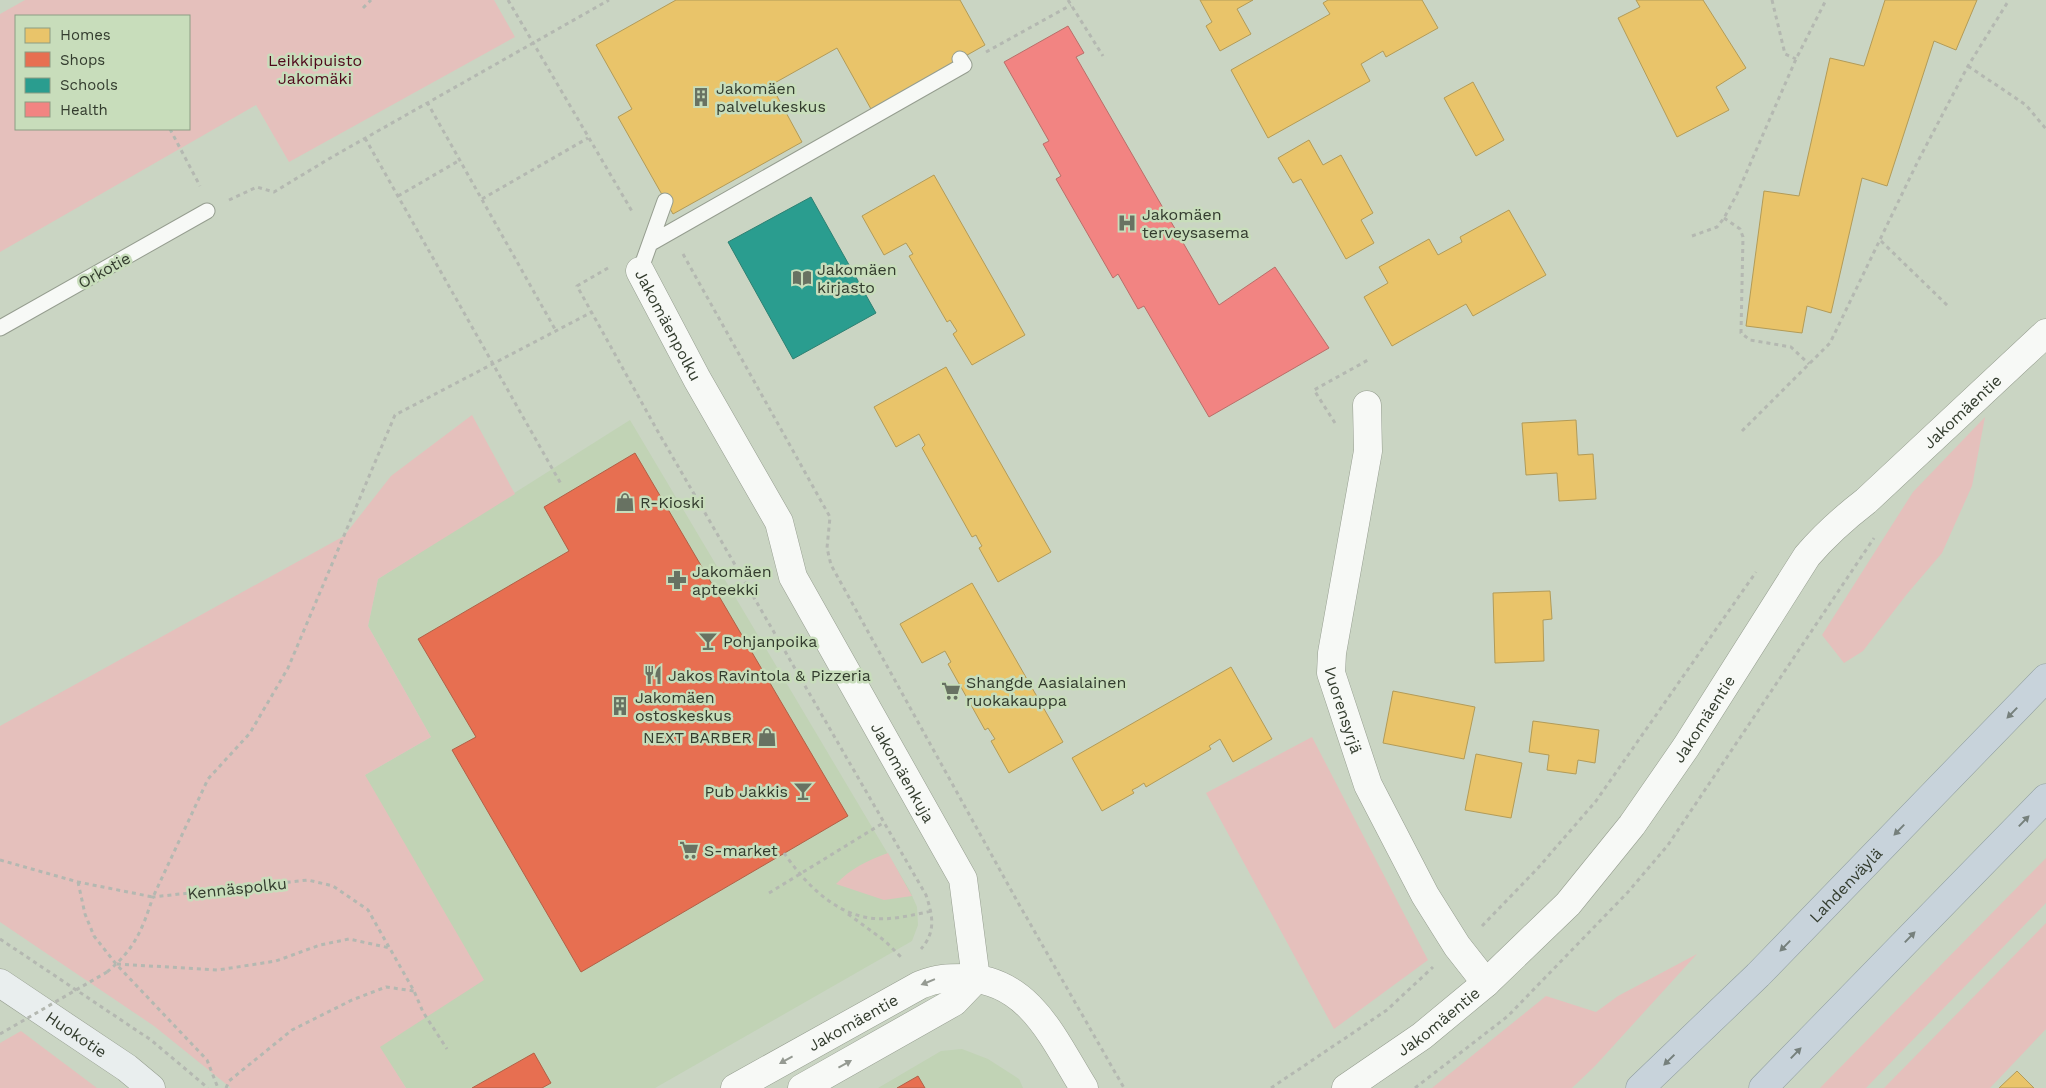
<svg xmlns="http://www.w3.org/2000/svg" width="2046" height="1088" font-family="'Work Sans',sans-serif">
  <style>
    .built { fill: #c1d3b5 }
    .green { fill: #e5c0bc; fill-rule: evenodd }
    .homes { fill: #e9c46a; stroke: #b29b58 }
    .shops { fill: #e76f51; stroke: #b16046 }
    .schools { fill: #2a9d8f; stroke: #2d8072 }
    .health { fill: #f28482; stroke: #b96e69 }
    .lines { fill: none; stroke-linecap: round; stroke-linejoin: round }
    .service-casing { stroke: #959d8f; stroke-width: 17 }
    .minor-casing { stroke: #959d8f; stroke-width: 29 }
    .tertiary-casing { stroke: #959d8f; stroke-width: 29 }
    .secondary-casing { stroke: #959d8f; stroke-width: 29 }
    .motorway-casing { stroke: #8f9d9f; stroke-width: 29 }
    .path { stroke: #b4b8b1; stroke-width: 3; stroke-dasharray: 4 4; stroke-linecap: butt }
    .service { stroke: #f7f9f6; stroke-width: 15 }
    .minor { stroke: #f7f9f6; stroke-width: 28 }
    .tertiary { stroke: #f7f9f6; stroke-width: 28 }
    .secondary { stroke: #e9eeee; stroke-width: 28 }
    .motorway { stroke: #c8d3db; stroke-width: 28 }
    .path-bridge { stroke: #b4b8b1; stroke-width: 3; stroke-dasharray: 4 4; stroke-linecap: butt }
    .oneway { fill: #76807c }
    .oneway2 { fill: #959a92 }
    .labels { text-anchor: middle; stroke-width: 5; stroke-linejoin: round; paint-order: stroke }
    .park-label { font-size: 16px; fill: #50081b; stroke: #c8ddbb }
    .poi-label { font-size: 16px; fill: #333c2e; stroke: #c8ddbb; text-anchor: start }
    .street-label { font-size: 16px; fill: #333c2e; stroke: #c8ddbb }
  </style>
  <rect width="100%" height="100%" fill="#cad5c3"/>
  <path class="built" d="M630 420 910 891 917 907 918 925 912 941 655 1088H406L379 1047 365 775 431 737 368 626 378 579Z
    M962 1049 988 1059 1019 1079 1023 1088H878L941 1051Z"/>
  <path class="green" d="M25 0H494L515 37 289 162 256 105 0 252V14ZM16 16H189V129H16Z
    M472 415 515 494 378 579 368 626 431 737 365 775 484 980 380 1047 406 1088H231L154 1026 0 922V726L344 536 391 476Z
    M1985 417 1972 486 1942 553 1907 594 1863 651 1844 663 1822 635 1913 492Z
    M1312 737 1428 960 1334 1029 1206 793Z
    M888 853 912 896 884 900 836 884C850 869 868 860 888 853Z
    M2046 858V903L1866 1088H1820Z
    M2046 923V1029L1990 1088H1884Z
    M1697 954 1595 1066 1572 1088H1432L1546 996 1596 1012 1618 996Z
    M21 1031 97 1088H0V1043Z"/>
  <path class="homes" d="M676 0H960L985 45 871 109 837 48 771 85 802 142 673 214 618 117 632 109 596 45Z
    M1200 0H1253L1237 9 1251 34 1220 51 1206 26 1212 22Z
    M1328 0H1422L1438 28 1386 57 1383 51 1361 64 1370 81 1268 138 1231 70 1330 14 1323 3Z
    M1636 0H1703L1746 68 1716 87 1729 110 1677 137 1618 18 1640 7Z
    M1885 0H1977L1956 50 1934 41 1887 186 1862 178 1831 313 1807 306 1802 333 1746 326 1764 191 1799 196 1830 58 1864 66Z
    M1473 82 1504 140 1476 156 1444 98Z
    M1309 140 1323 165 1341 155 1373 213 1361 220 1374 243 1346 259 1301 179 1293 183 1278 158Z
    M934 175 1025 335 972 365 953 334 957 331 950 320 947 322 909 256 913 254 906 243 884 255 862 216Z
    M1509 210 1546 275 1473 316 1466 304 1392 346 1364 297 1388 283 1379 267 1429 239 1438 255 1462 242 1460 237Z
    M946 367 1051 552 998 582 979 548 982 546 979 541 976 535 972 537 922 448 925 445 919 434 896 447 874 407Z
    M1576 420 1578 455 1593 454 1596 499 1559 501 1557 473 1526 475 1522 423Z
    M972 583 1063 742 1009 773 991 741 995 739 988 728 985 730 948 664 951 662 945 651 922 663 900 624Z
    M1550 591 1552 619 1543 620 1544 661 1495 663 1493 593Z
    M1231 667 1272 739 1233 762 1220 739 1209 746 1211 749 1146 787 1144 783 1138 787 1132 790 1134 793 1102 811 1072 758Z
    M1393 691 1475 707 1464 759 1383 743Z
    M1533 721 1599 730 1595 763 1578 760 1576 774 1547 770 1549 755 1529 752Z
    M1476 754 1522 763 1511 818 1465 810Z
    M2017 1071 2034 1088H1999Z"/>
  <path class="shops" d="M635 453 848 816 581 972 452 750 476 737 418 639 569 551 544 507Z
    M534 1053 551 1083 542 1088H472Z
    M918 1076 925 1088H897Z"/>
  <path class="schools" d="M811 197 876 313 793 359 728 242Z"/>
  <path class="health" d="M1068 26 1084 53 1076 57 1219 305 1275 267 1329 348 1209 417 1144 306 1138 309 1118 274 1113 278 1056 179 1061 176 1043 144 1049 141 1004 62Z"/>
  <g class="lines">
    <g class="service-casing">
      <path id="service" d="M651 243 964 65 960 59
        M640 271 665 201
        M0 328 207 211"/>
    </g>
    <g class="minor-casing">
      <g id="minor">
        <path id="s1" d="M640 271 697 379 779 522 793 577 963 879 976 979"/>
        <path id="s2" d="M1367 405 1368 451 1332 653 1331 673 1368 785 1425 895 1457 946 1486 983"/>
      </g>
    </g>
    <g class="tertiary-casing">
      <g id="tertiary">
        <path id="s3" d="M735 1088 920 985C938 978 947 978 966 978 1030 980 1054 1040 1084 1088"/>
        <path d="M802 1088 954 1002 976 979"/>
        <path id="s4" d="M1346 1088 1422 1036 1486 983 1568 904 1632 825 1686 747 1807 556C1825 535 1844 518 1866 501L2046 333"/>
      </g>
    </g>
    <g class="secondary-casing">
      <g id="secondary">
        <path id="s5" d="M0 983 127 1068 151 1088"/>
      </g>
    </g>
    <g class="motorway-casing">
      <g id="motorway">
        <path id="s6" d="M1640 1088 1758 975 2046 678"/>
        <path d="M1763 1088 2046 798"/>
      </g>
    </g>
    <path class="path" d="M508 0 633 213
      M1068 0 1103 56
      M1772 0 1785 54 1796 59
      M363 8 371 0
      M986 52 1071 5
      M1968 66 2026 105 2046 129
      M427 102 556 331
      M170 129 200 186
      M365 138 561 484
      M398 196 460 160
      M482 199 588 138
      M229 200 257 187 274 192 332 157 609 0
      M1724 218 1740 229 1743 237 1741 333 1750 340 1791 347 1809 364
      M1692 236 1717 227 1724 218 1737 194 1796 59 1826 0
      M1881 241 1948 306
      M683 254 830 517 827 548 831 565 1016 899 1124 1088
      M608 268 577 286 657 430 926 895C933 916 936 932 921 949
      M1335 423 1314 390 1368 360
      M1742 431 1830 343 1918 161 1968 66 2009 0
      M784 853C804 882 833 913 870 918 890 921 912 915 932 911
      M0 860 78 882 153 897 208 779 250 733 288 668 395 415 592 312
      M78 882 85 914 94 936 116 964 207 1060 218 1088
      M769 893 883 823
      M848 914 885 941 903 959
      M1482 926 1538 868 1596 801 1756 572
      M0 939 151 1040 208 1088
      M117 964 218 970 276 961 320 945 349 939 390 948
      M107 972C135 949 142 930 153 897L308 880 333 886 368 910 414 991 423 1012 447 1049
      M226 1088 229 1081 292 1030 352 1000 386 987 414 991
      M1271 1088 1387 1010 1433 967
      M1415 1088 1508 1016 1628 892 1668 845 1874 538"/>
    <use href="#service" class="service"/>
    <use href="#minor" class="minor"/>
    <use href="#tertiary" class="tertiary"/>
    <use href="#secondary" class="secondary"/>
    <use href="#motorway" class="motorway"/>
    <path class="path-bridge" d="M0 1034 107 972"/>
  </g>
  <defs><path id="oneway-solid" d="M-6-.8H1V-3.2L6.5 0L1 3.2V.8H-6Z" transform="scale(1.25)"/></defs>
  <g class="oneway">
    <use href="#oneway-solid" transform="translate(2012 713) rotate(134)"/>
    <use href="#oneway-solid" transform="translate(2024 821) rotate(-46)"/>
    <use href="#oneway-solid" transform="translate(1899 830) rotate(134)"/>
    <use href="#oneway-solid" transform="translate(1910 937) rotate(-46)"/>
    <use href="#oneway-solid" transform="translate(1785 946) rotate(134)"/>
    <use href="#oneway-solid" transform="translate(1796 1053) rotate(-46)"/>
    <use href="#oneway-solid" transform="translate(1669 1060) rotate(136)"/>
  </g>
  <g class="oneway2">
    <use href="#oneway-solid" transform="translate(928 982) rotate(158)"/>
    <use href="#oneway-solid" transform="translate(786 1060) rotate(151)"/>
    <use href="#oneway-solid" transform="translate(845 1064) rotate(-29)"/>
  </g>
  <defs>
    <g id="building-bare" transform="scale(1.5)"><path d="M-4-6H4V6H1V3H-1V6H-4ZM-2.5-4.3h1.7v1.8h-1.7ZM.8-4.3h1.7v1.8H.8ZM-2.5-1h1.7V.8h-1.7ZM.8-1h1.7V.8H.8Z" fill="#687262" stroke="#c8ddbb" stroke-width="2.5" paint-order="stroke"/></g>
    <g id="hospital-bare" transform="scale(1.5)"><path d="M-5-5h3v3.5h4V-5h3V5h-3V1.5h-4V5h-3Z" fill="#687262" stroke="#c8ddbb" stroke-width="2.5" paint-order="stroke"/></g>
    <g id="library-bare" transform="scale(1.5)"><path d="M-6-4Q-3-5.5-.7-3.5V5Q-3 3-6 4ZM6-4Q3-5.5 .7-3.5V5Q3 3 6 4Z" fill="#687262" stroke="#c8ddbb" stroke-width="2.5" paint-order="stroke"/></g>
    <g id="shop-bare" transform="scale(1.5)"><path d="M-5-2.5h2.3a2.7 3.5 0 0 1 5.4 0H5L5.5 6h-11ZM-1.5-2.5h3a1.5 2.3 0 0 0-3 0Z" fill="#687262" stroke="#c8ddbb" stroke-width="2.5" paint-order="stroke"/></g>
    <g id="pharmacy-bare" transform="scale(1.5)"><path d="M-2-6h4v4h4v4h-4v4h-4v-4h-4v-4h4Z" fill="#687262" stroke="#c8ddbb" stroke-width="2.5" paint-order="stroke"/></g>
    <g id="bar-bare" transform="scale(1.5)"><path d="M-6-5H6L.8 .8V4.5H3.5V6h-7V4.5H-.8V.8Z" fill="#687262" stroke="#c8ddbb" stroke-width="2.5" paint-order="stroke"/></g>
    <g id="restaurant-bare" transform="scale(1.5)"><path d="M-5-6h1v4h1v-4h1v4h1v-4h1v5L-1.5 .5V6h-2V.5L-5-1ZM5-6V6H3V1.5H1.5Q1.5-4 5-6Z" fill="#687262" stroke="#c8ddbb" stroke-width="2.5" paint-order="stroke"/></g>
    <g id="supermarket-bare" transform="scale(1.5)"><path d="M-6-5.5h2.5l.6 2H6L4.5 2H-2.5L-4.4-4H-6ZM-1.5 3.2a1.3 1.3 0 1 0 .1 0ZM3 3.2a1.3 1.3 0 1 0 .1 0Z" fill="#687262" stroke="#c8ddbb" stroke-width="2.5" paint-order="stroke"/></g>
  </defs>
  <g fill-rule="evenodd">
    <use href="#building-bare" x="701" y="97"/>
    <use href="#hospital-bare" x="1127" y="223"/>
    <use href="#library-bare" x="802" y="278"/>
    <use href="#shop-bare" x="625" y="502"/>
    <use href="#pharmacy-bare" x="677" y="580"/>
    <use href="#bar-bare" x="708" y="641"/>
    <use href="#restaurant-bare" x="653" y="675"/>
    <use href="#supermarket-bare" x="951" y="691"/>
    <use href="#building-bare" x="620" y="706"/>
    <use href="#shop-bare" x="767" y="737"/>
    <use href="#bar-bare" x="803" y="791"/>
    <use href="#supermarket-bare" x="689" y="850"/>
  </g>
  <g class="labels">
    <g class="park-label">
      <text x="315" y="66">Leikkipuisto<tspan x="315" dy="18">Jakomäki</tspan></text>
    </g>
    <g class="poi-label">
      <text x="716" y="94">Jakomäen<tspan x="716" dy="18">palvelukeskus</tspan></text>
      <text x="1142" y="220">Jakomäen<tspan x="1142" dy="18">terveysasema</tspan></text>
      <text x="817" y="275">Jakomäen<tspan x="817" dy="18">kirjasto</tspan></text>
      <text x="640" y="508">R-Kioski</text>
      <text x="692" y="577">Jakomäen<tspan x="692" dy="18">apteekki</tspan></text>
      <text x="723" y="647">Pohjanpoika</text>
      <text x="668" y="681">Jakos Ravintola &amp; Pizzeria</text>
      <text x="966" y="688">Shangde Aasialainen<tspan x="966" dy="18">ruokakauppa</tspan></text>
      <text x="635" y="703">Jakomäen<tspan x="635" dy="18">ostoskeskus</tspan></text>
      <text x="752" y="743" text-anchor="end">NEXT BARBER</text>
      <text x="788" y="797" text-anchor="end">Pub Jakkis</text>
      <text x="704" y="856">S-market</text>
    </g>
    <g class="street-label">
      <text transform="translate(104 270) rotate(-29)" y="6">Orkotie</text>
      <text dy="6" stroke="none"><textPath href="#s1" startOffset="61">Jakomäenpolku</textPath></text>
      <text dy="6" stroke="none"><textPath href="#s4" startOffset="924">Jakomäentie</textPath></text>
      <text dy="6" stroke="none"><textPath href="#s2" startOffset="310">Vuorensyrjä</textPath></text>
      <text dy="6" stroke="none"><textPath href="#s4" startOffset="519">Jakomäentie</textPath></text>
      <text dy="6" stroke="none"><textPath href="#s1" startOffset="568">Jakomäenkuja</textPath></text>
      <text dy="6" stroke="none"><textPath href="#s6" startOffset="289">Lahdenväylä</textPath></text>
      <text transform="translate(237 888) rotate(-6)" y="6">Kennäspolku</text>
      <text dy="6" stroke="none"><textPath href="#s4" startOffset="114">Jakomäentie</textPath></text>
      <text dy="6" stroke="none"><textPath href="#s3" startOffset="135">Jakomäentie</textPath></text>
      <text dy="6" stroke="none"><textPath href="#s5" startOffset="92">Huokotie</textPath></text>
    </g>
  </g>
  <rect x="15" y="15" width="175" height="115" fill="#c8ddbb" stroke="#8c9d83"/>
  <rect x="25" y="28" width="25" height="15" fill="#e9c46a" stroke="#8c9d83"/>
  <text x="60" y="40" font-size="15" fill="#333c2e">Homes</text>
  <rect x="25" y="52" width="25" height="15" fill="#e76f51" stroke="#8c9d83"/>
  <text x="60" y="65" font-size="15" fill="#333c2e">Shops</text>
  <rect x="25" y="78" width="25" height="15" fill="#2a9d8f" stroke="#8c9d83"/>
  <text x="60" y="90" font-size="15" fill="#333c2e">Schools</text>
  <rect x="25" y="102" width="25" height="15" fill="#f28482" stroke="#8c9d83"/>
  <text x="60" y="115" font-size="15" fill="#333c2e">Health</text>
</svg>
